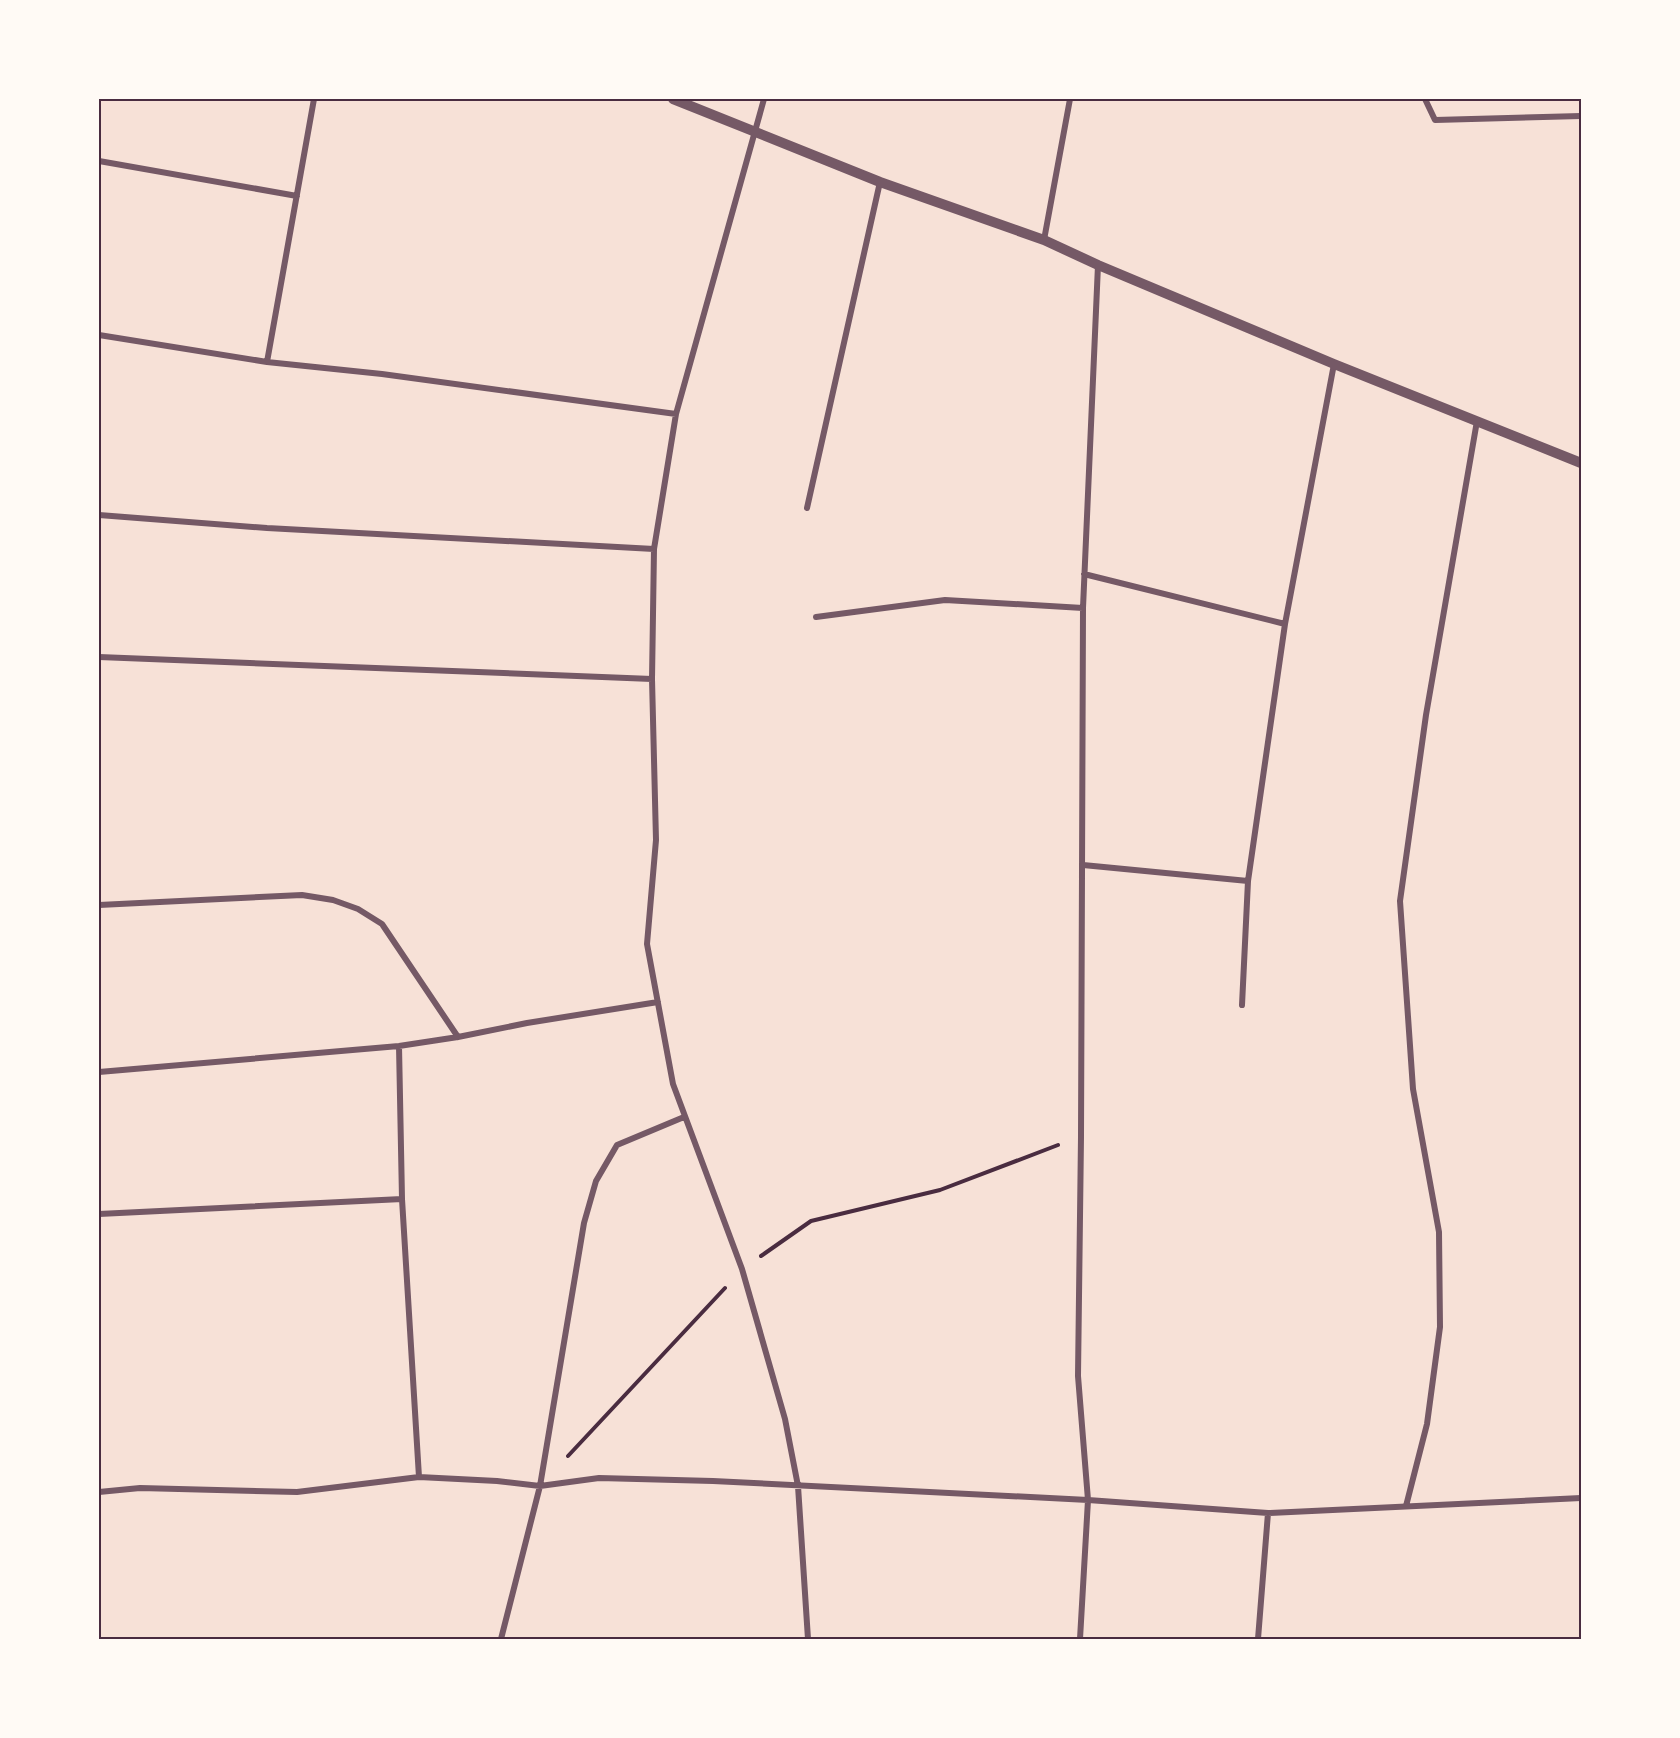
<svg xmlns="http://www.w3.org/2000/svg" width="1680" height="1738" font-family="'Noto Serif',serif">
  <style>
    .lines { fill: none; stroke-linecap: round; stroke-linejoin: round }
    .path { stroke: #4a2c40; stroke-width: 4 }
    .minor { stroke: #755966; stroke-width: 6 }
    .tertiary { stroke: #755966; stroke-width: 10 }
    .neatline { fill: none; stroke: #4a2c40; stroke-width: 2 }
  </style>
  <rect width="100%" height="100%" fill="#f7e1d7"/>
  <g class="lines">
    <path class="path" d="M761 1256 811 1221 940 1190 1058 1145
      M568 1456 725 1288"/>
    <path class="minor" d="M764 99 676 414 654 549 652 679 656 840 647 944 673 1084 742 1269 785 1419 798 1486 808 1639
      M1425 99 1435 120 1581 116
      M99 161 297 196
      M1044 240 1070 99
      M99 335 267 362 382 374 676 414
      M267 362 314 99
      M807 508 880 182
      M99 515 267 528 654 549
      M1084 574 1285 624
      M816 617 945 600 1083 608
      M99 657 652 679
      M1083 865 1248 881
      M99 905 302 895 333 900 358 909 382 924 458 1037
      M1242 1005 1248 881 1285 624 1334 364
      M399 1046 402 1199 419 1477
      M99 1072 399 1046 458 1037 527 1023 658 1002
      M99 1214 402 1199
      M99 1492 140 1488 297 1492 419 1477 497 1481 540 1486 599 1478 713 1481 1088 1500 1268 1513 1581 1498
      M1406 1506 1427 1424 1440 1327 1439 1232 1413 1089 1400 901 1426 715 1477 421
      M501 1639 540 1486 584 1223 596 1181 617 1145 684 1117
      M1080 1639 1088 1500 1078 1376 1081 1137 1083 608 1098 265
      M1258 1639 1268 1513"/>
    <path class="tertiary" d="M673 99 880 182 1044 240 1098 265 1334 364 1581 463"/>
  </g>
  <rect width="1680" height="1738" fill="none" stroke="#fffaf5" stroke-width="201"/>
  <rect x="100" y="100" width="1480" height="1538" class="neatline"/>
</svg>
